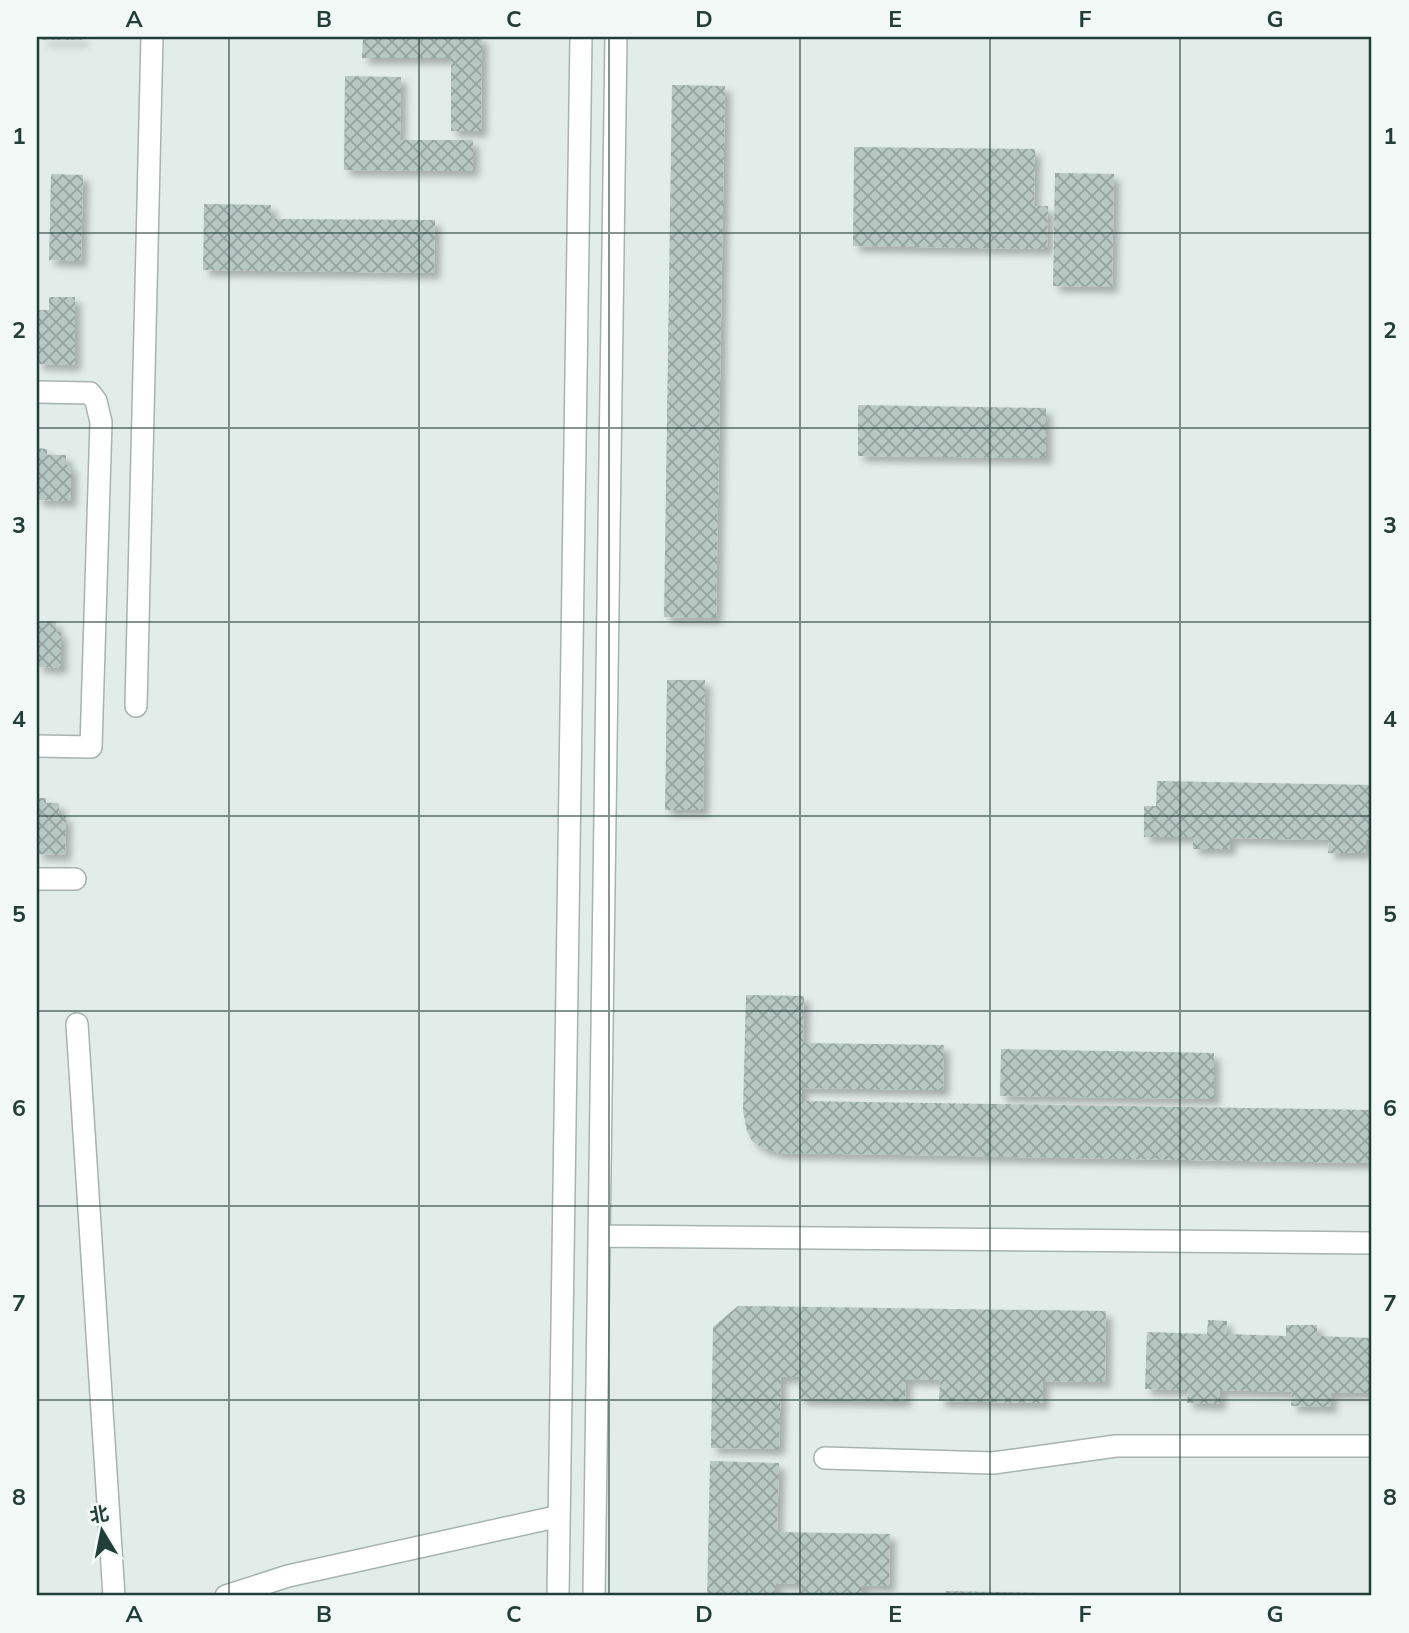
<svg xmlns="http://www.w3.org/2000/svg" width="1409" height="1633" font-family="Mulish,'Noto Sans SC',sans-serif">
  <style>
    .building { fill: url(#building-cross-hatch); filter: url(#shadow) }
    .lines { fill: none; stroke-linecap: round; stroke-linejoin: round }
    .minor-casing { stroke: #a5b4b1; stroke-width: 24 }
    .minor { stroke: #fff; stroke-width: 21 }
    .grid { fill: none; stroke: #223e39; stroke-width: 2; stroke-opacity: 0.55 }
    .neatline { fill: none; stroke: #223e39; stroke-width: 2.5 }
    .grid-label { font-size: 23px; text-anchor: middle; font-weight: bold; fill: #223e39 }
  </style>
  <defs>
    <pattern id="building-cross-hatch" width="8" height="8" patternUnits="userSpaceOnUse" patternTransform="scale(1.75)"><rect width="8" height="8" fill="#b7c7c2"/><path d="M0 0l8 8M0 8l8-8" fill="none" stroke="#94a39f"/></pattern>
    <filter id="shadow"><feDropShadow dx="6" dy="6" stdDeviation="3.5" flood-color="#0004"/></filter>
  </defs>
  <rect width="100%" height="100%" fill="#e2ece9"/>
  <path class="building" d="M42 37H83L82 40H42Z
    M363 37H482L481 131H451V58H362Z
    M345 76 401 77 400 140H473V171L344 170Z
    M672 85 725 86 716 618 664 617Z
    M854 147 1035 149 1034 206H1048L1047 249 853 246Z
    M1055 173 1114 174 1112 287 1053 286Z
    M51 174 83 175 81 261 49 260Z
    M204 204 271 205V219L435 220 434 273 203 270Z
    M49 297H75V365L37 364V310H49Z
    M858 405 1046 408V458L858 456Z
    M37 448 47 449V455H66V465H71V501L37 500Z
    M37 621H56V632H61V668L37 667Z
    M667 680H705L703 810H665Z
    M1157 781 1372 785V840H1366V853H1328L1329 840 1230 838V849H1193V837H1144V806H1156Z
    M37 798H46V803H59V816H66L65 855 37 854Z
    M746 995 804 996 803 1043 944 1045 943 1090 802 1088V1101L1372 1110V1163L780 1153 762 1148 752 1141 747 1131 743 1111Z
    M1001 1049 1214 1053V1099L1000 1096Z
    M738 1306 1106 1311 1105 1382 1043 1381V1403L939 1401 940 1380 906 1379 905 1401 799 1399V1377H781L779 1449 711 1448 713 1327Z
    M1208 1320 1227 1321 1226 1334 1286 1336V1325H1317V1336L1372 1338V1393H1331V1407L1291 1406 1292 1392 1220 1390V1404L1187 1403 1188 1390 1145 1389 1147 1332 1207 1334Z
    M710 1461 779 1463 777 1532 890 1534 889 1586 862 1585V1596H800V1584L776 1583V1596H707Z
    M946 1591 1094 1594V1596H945Z"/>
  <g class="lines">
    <g class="minor-casing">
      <path id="minor" d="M37 392 90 393 96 401 101 422 91 747 37 746
        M136 706 152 37
        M37 879H75
        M77 1024 114 1596
        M599 1236 1372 1243
        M825 1458 993 1463 1116 1446H1372
        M226 1596 288 1576 551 1518
        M558 1596 581 37
        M594 1596 616 37"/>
    </g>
    <use href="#minor" class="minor"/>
  </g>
  <path class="grid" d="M229 37V1596M419 37V1596M609 37V1596M800 37V1596M990 37V1596M1180 37V1596M37 233H1372M37 428H1372M37 622H1372M37 816H1372M37 1011H1372M37 1206H1372M37 1400H1372"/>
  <rect width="1409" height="1633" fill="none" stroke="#f3f9f6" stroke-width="77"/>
  <g transform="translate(102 1531) rotate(350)" stroke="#f3f9f6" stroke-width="5" paint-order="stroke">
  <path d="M0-5L12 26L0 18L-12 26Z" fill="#223e39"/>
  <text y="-10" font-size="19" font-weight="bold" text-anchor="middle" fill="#223e39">北</text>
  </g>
  <rect x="38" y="38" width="1332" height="1556" class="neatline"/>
  <g class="grid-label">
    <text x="134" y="27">A</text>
    <text x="324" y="27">B</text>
    <text x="514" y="27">C</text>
    <text x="704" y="27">D</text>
    <text x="895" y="27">E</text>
    <text x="1085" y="27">F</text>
    <text x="1275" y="27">G</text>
    <text x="19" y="144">1</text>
    <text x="1390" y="144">1</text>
    <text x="19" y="338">2</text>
    <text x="1390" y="338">2</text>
    <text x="19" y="533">3</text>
    <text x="1390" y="533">3</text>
    <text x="19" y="727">4</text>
    <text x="1390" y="727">4</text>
    <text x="19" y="922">5</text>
    <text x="1390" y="922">5</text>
    <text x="19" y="1116">6</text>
    <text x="1390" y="1116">6</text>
    <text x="19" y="1311">7</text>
    <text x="1390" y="1311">7</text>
    <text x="19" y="1505">8</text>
    <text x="1390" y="1505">8</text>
    <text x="134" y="1622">A</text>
    <text x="324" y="1622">B</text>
    <text x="514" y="1622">C</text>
    <text x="704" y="1622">D</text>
    <text x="895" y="1622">E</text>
    <text x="1085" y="1622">F</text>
    <text x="1275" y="1622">G</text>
  </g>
</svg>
